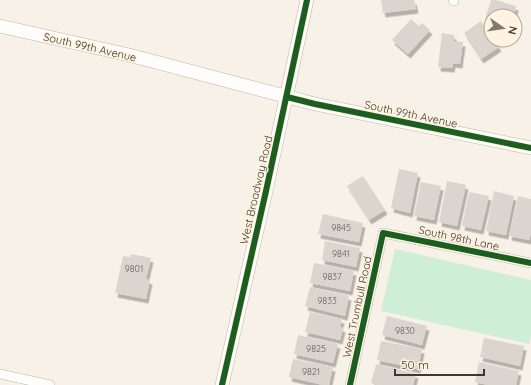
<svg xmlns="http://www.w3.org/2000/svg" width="531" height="385" font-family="Quicksand,sans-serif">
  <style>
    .green { fill: #ceeed6 }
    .building { fill: #dcd4ce; filter: url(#shadow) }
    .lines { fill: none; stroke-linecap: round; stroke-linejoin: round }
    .minor-casing { stroke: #bcb6ae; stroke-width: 10 }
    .secondary-casing { stroke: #bcb6ae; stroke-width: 14 }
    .minor { stroke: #fefdfb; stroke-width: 9 }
    .secondary { stroke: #fefdfb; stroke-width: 13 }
    .cycleway-casing { stroke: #fef2e0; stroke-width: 8 }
    .cycleway { stroke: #1b5e20; stroke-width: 6 }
    .labels { text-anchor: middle; stroke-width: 3; stroke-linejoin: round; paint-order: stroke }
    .number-label { font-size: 9px; fill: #665f57 }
    .street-label { font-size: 11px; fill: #3e382f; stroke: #fef2e0 }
  </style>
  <defs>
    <filter id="shadow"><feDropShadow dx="2.5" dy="4.5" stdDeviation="0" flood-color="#0004"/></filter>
  </defs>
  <rect width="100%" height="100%" fill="#f7f1e7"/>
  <path class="green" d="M395 249 531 280V336L529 344 381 311Z"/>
  <path class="building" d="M381 0H414L416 9 383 13Z
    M491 0H496L516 6 514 16H491V21L485 19Z
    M411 19 419 26 422 23 430 30 408 54 392 40Z
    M481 21 491 36V40H494L499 47 481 59 464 33Z
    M442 33 454 35V41L463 42 460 64 453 63 452 68 438 67Z
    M399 169 418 173 410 213 391 208Z
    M363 176 385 210 369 220 347 186Z
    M447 181 466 185 457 226 439 222Z
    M421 182 441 186 434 220 414 216Z
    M494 191 514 196 506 235 486 231Z
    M469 192 489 196 481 230 462 226Z
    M518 196 531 199V233L529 240 509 236Z
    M323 214 363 223 359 242 318 234Z
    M325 241 360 248 356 267 322 260Z
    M131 254 151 258 146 279 150 280 146 299 115 293 123 256 130 257Z
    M314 263 354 271 350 291 310 283Z
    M310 287 349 296 345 316 305 306Z
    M310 312 342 319 340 327 343 328 340 340 305 332Z
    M387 316 427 326 422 345 382 335Z
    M298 335 338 344 333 363 294 354Z
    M484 338 524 346 520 366 480 357Z
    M381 341 422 349 418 369 377 360Z
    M293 359 333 367 329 385H323L289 377Z
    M479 362 519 371 516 385H488L475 382Z
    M376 364 416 374 413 385H378L371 383Z"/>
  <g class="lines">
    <g class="minor-casing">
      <path id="minor" d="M453 0 454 1
        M0 374 50 385
        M350 385 383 233 531 263"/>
    </g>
    <g class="secondary-casing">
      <path id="secondary" d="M0 26 129 55 315 104 531 148
        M222 385 266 191 307 0"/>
    </g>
    <use href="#minor" class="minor"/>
    <use href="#secondary" class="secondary"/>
    <g class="cycleway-casing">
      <path id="cycleway" d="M287 97 315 104 531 148
        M222 385 266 191 307 0
        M350 385 383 233 531 263"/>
    </g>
    <use href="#cycleway" class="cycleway"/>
  </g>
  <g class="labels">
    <g class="number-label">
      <text x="341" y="231">9845</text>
      <text x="341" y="257">9841</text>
      <text x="134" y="272">9801</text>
      <text x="332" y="280">9837</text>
      <text x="327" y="304">9833</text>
      <text x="405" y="334">9830</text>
      <text x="316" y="352">9825</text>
      <text x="311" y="375">9821</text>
    </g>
    <g class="street-label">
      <text transform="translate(90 47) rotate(13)" y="4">South 99th Avenue</text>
      <text transform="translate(411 114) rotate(12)" y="4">South 99th Avenue</text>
      <text transform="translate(256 190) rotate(-77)" y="4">West Broadway Road</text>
      <text transform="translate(459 238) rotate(12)" y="4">South 98th Lane</text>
      <text transform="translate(357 307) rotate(-78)" y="4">West Trumbull Road</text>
    </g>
  </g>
  <g transform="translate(503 28) rotate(103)"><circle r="19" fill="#fef2e0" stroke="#b1a899"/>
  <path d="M0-3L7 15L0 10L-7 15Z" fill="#7f796f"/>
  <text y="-6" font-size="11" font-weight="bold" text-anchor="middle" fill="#3e382f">N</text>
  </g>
  <path d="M395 369v6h89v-6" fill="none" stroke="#3e382f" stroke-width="2"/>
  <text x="401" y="369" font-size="12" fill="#3e382f" stroke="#fef2e0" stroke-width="3" paint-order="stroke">50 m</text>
</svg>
